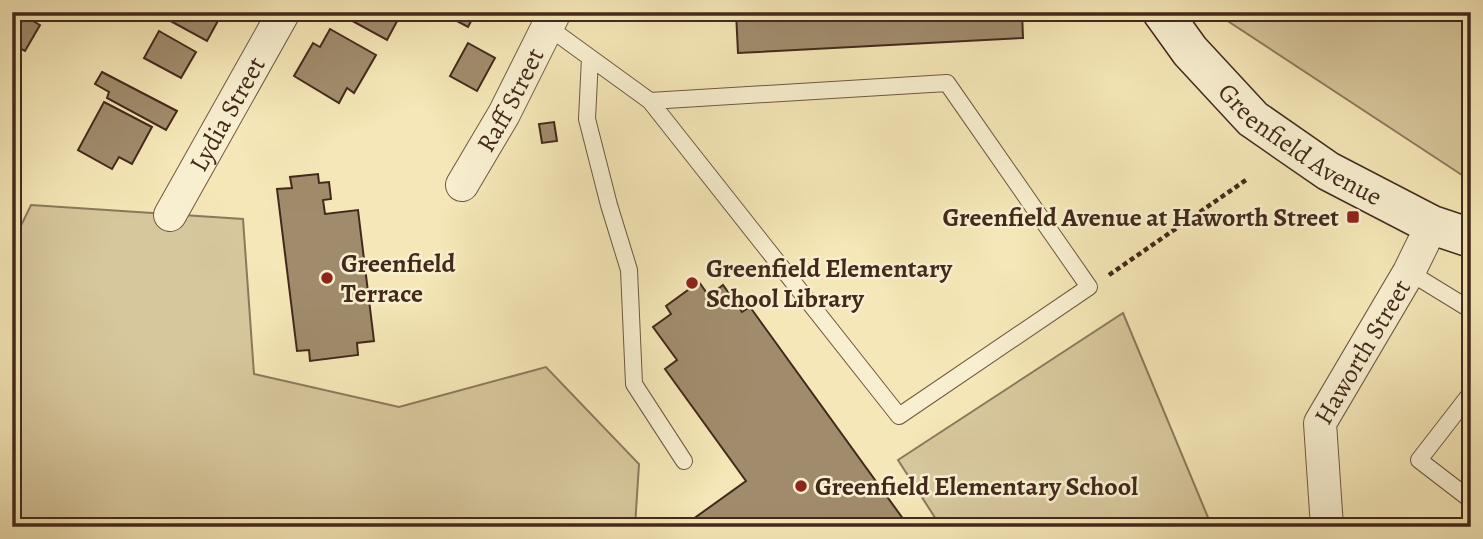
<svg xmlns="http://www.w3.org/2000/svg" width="1483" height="539" font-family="Alegreya,serif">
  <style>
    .green { fill: #d7c79c; stroke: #8d785c; stroke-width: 2 }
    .building { fill: #a08c6c; stroke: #43291b; stroke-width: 2 }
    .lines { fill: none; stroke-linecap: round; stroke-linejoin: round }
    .service-casing { stroke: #705842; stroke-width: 18 }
    .minor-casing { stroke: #705842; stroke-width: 34 }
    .secondary-casing { stroke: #43291b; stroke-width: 41 }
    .path { stroke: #43291b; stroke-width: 4.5; stroke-dasharray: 5 3.5; stroke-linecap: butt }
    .service { stroke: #f8efd0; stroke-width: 16 }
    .minor { stroke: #f8efd0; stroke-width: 32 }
    .secondary { stroke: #f8efd0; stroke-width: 38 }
    .poi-dot { fill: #8f2418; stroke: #f8efd0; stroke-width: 2.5 }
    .labels { text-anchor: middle; stroke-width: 5; stroke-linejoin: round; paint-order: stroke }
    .street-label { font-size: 26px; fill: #43291b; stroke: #f8efd0 }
    .poi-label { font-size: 26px; font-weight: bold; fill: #43291b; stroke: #f8efd0; text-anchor: start }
  </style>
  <rect width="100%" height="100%" fill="#f5e7b7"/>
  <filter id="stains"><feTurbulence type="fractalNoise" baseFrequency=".00286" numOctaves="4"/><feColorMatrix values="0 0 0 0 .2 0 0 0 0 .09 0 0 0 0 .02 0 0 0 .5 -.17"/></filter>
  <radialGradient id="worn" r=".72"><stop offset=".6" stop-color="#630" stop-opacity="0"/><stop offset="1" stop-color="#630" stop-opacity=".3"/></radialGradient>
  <path class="green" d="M1214 12H1471V181Z
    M31 205 243 219 254 374 399 407 546 367 639 464 635 527H12V244Z
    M1123 313 1212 527H941L898 460Z"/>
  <path class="building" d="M12 12H17L40 25 25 51 12 44Z
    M168 12H212L220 17 207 41 165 18Z
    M336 12H402L387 40Z
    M440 12H476L468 27Z
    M736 12H1022L1023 38 738 53Z
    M330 29 376 55 354 93 347 88 339 103 294 76 313 43 320 47Z
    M159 31 196 52 181 78 144 58Z
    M468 43 495 58 477 91 450 76Z
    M102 72 177 111 166 130 107 98 109 92 95 84Z
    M104 102 152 127 132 164 119 157 112 169 78 150Z
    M554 122 557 141 542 143 539 124Z
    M318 174 319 183 329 182 331 199 323 200 325 214 358 210 374 341 357 343 358 355 310 361 309 350 297 351 277 189 292 188 290 177Z
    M699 282 709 296 723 285 742 312 750 307 909 527H682L746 481 665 369 677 360 653 327 671 314 666 306Z"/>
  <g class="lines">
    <g class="service-casing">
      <path id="service" d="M548 27 650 101 899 416 1089 287 947 83 650 101
        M590 58 587 119 609 205 629 270 634 384 684 461
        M1409 272 1471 310
        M1471 393 1419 460 1471 500"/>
    </g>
    <g class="minor-casing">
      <g id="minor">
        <path id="s1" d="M462 185 504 114 555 12"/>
        <path id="s2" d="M170 215 284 12"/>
        <path id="s3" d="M1327 527 1320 423 1409 272 1432 225"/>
      </g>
    </g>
    <g class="secondary-casing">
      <g id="secondary">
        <path id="s4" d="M1162 12 1190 51 1253 119 1328 171 1432 225 1471 238"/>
      </g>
    </g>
    <path class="path" d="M1109 275 1246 180"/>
    <use href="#service" class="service"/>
    <use href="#minor" class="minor"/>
    <use href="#secondary" class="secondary"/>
  </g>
  <g class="poi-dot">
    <rect x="1346" y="210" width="14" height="14" rx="3.5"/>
    <circle cx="327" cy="278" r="7"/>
    <circle cx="692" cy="283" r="7"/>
    <circle cx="801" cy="486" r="7"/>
  </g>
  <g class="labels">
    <g class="street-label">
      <text dy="9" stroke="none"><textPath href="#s1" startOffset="98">Raff Street</textPath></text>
      <text dy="9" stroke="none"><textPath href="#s2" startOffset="116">Lydia Street</textPath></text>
      <text dy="9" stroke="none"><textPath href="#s4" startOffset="194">Greenfield Avenue</textPath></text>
      <text dy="9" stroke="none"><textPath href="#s3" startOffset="187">Haworth Street</textPath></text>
    </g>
    <g class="poi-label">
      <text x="1339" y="226" text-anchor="end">Greenfield Avenue at Haworth Street</text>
      <text x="341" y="272">Greenfield<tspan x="341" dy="30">Terrace</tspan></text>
      <text x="706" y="277">Greenfield Elementary<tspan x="706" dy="30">School Library</tspan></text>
      <text x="815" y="495">Greenfield Elementary School</text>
    </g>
  </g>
  <rect width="1483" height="539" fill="none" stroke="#f5e7b7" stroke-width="42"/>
  <rect x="14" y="14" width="1455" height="511" fill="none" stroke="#43291b" stroke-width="3.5"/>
  <rect x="21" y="21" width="1441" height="497" fill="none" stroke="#43291b" stroke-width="2"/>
  <rect width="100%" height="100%" filter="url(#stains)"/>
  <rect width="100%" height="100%" fill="url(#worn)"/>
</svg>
